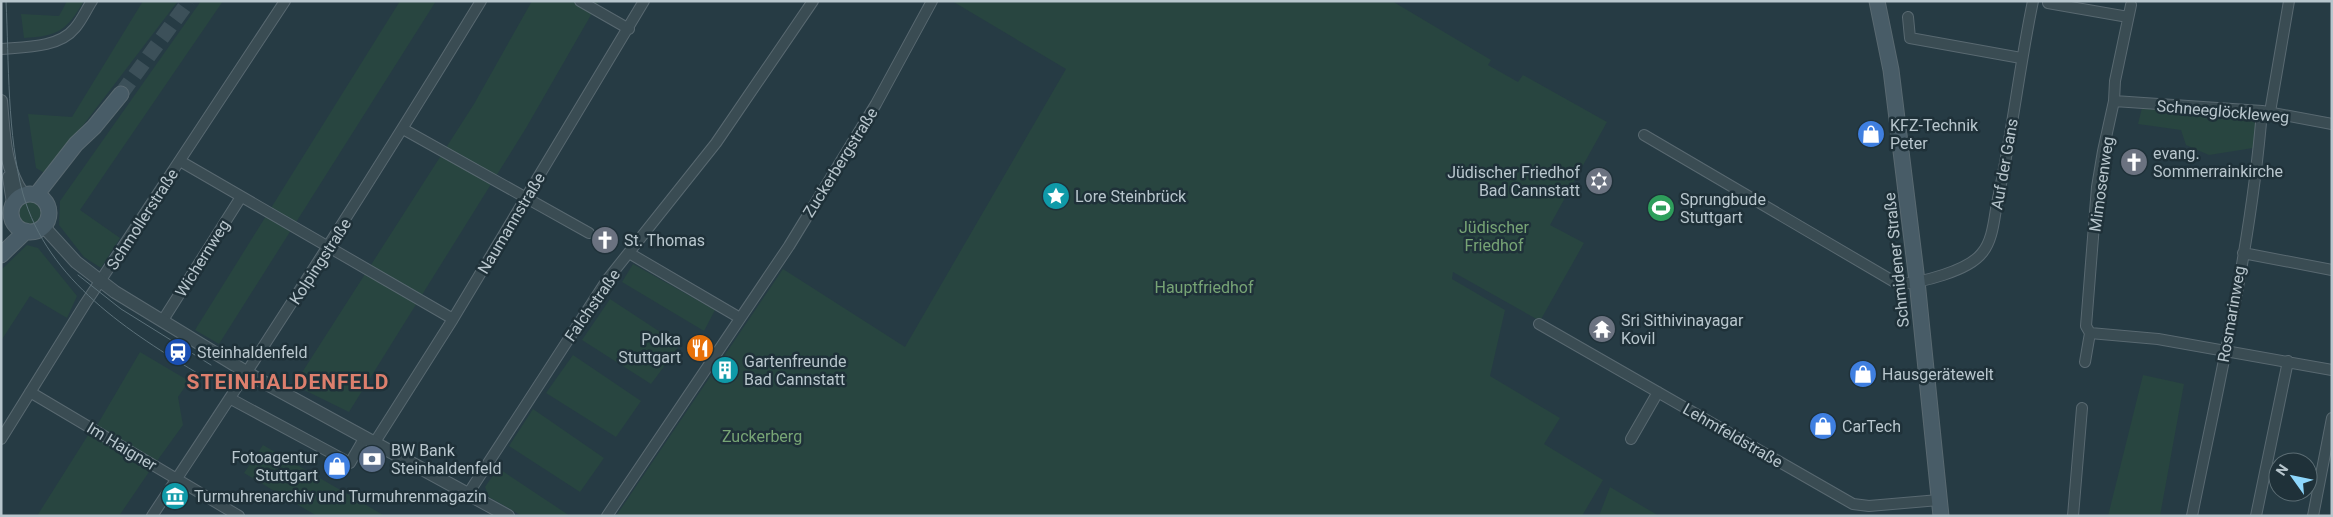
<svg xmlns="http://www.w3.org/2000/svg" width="2333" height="517" font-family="Roboto,sans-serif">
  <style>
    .green { fill: #284540 }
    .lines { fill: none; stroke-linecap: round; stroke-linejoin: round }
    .secondary-tunnel { stroke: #3c5059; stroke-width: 15; stroke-dasharray: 15 8; stroke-linecap: butt }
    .minor-casing { stroke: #596971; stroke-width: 12 }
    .tertiary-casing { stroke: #596971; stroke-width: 14 }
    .secondary-casing { stroke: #596971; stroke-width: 17 }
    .minor { stroke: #3a4c53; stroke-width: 10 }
    .tertiary { stroke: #3a4c53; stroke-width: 12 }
    .secondary { stroke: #485c67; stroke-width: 15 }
    .tram { stroke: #5c717a; stroke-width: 1 }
    .labels { text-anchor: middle; stroke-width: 5; stroke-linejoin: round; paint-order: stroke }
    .street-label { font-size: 16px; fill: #b8c6cd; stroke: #1f3139 }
    .poi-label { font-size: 16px; fill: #b8c6cd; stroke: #1f3139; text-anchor: start }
    .park-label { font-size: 16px; fill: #77a475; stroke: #1f3139 }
    .district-label { font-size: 21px; font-weight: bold; letter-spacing: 1px; fill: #dd7f6d; stroke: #1f3139 }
  </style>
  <rect width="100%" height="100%" fill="#263b44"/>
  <path class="green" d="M67 1H84C66 31 59 36 24 38L21 14 59 16Z
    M143 1H178L46 174 36 168 28 114 72 117Z
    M201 1H223L80 210 120 238 101 268 84 257 59 225 60 201Z
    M400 1H436L219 344 195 330Z
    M532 1H599L526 128 349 412 294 385 474 104Z
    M952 1H1392L1491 60 1488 65 1518 82 1523 75 1607 122 1550 225 1584 243 1540 321 1453 272 1452 279 1505 310 1490 376 1560 418 1544 444 1603 480 1582 516H616L783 269 905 347 1066 69Z
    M2142 108 2258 117 2253 148 2209 155 2186 145 2181 130 2138 124Z
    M18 213a13 13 0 1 1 26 0a13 13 0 1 1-26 0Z
    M27 245 38 248 77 296 67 318 30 296 1 341V270Z
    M633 264 715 310 704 331 622 282Z
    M610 299 680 345 651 384 582 340Z
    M140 352 189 381 178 397 183 425 157 461 96 427Z
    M573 355 641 401 616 437 546 393Z
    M2143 375 2184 384 2160 516H2108Z
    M533 409 604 458 580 492 509 446Z
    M90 432 151 469 119 516H37Z
    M263 445 385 516H317L244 473Z
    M498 468 570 516H522L489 497 485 487Z
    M1610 487 1659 516H1599Z"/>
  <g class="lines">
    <path class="secondary-tunnel" d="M121 94 189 1"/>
    <g class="minor-casing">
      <path id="minor" d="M580 1 629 29
        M2048 3 2128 17
        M1908 17 1910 38 2021 58
        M1 49C24 47 59 48 75 28 82 20 86 10 92 1
        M2114 101 2262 111 2332 124
        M2270 112 2289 1
        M403 129 589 233
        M1644 135 1898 284C1921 283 1968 271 1982 253 1993 240 1994 219 1997 203 2012 136 2019 68 2033 1
        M180 161 453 319
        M629 253 740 318
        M2243 253 2332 270
        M163 320 241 197
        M1539 324 1853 504 1869 506 1939 500
        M2090 333 2158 339 2332 370
        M2085 362 2090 333 2086 326 2097 187 2103 151 2114 101 2115 81 2131 5
        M30 392 239 516
        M231 399 350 463 365 437
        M1 439 85 304 285 1
        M1631 439 1658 392
        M375 442 453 319 644 1
        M468 494 607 280 716 143 813 1
        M152 516C265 346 375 175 481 1
        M607 516 789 246 876 104 932 1
        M2073 516 2082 408
        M2192 516C2219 382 2251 247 2262 111
        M2256 516 2288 361
        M2313 516 2332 418"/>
    </g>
    <g class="tertiary-casing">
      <path id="tertiary" d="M1 101C4 134 4 167 23 194
        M9 177 13 203
        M44 227 76 262 115 292 256 378 508 516"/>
    </g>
    <g class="secondary-casing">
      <path id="secondary" d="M1877 1 1891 70 1917 281 1941 516
        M11 213a19 19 0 1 1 38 0a19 19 0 1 1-38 0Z
        M37 194 76 144 94 127 121 94
        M1 255 26 231"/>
    </g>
    <use href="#minor" class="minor"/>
    <use href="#tertiary" class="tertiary"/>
    <use href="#secondary" class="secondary"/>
    <path class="tram" d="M6 1C9 62 7 135 23 194 48 281 129 332 202 376
      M78 275 121 309 211 365"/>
  </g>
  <defs>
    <g id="shop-disc" transform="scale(1.4375)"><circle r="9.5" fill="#3f7fe0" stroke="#1f3139"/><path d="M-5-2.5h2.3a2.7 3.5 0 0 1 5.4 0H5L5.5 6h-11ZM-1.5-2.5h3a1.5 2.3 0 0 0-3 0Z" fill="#fff"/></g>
    <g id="church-disc" transform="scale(1.4375)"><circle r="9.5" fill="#6b7280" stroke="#1f3139"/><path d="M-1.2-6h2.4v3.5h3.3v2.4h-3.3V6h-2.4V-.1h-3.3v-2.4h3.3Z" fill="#fff"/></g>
    <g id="synagogue-disc" transform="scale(1.4375)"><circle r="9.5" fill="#6b7280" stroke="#1f3139"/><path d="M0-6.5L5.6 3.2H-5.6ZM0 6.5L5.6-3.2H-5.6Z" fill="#fff"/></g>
    <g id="sight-disc" transform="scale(1.4375)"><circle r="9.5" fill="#0f9aa8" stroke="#1f3139"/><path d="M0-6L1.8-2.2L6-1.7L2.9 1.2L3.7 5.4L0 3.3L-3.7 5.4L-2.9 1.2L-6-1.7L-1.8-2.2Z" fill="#fff"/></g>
    <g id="stadium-disc" transform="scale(1.4375)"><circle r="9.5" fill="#2e9e5b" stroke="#1f3139"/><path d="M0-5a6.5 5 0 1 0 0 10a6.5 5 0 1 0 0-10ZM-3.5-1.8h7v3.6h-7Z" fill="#fff"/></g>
    <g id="temple-disc" transform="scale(1.4375)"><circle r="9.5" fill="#6b7280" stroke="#1f3139"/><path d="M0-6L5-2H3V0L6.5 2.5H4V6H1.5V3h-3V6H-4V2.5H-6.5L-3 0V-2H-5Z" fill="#fff"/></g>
    <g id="restaurant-disc" transform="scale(1.4375)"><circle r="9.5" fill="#e8710a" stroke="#1f3139"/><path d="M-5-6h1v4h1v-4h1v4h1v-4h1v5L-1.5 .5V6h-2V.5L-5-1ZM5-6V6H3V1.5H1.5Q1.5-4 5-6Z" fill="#fff"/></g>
    <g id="station-disc" transform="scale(1.4375)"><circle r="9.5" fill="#1a4fb4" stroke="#1f3139"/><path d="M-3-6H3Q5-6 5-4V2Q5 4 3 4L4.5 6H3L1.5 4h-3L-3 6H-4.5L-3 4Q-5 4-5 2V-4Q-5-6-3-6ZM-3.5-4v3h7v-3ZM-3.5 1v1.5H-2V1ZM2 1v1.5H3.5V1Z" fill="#fff"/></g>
    <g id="building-disc" transform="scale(1.4375)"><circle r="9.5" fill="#0f9aa8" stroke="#1f3139"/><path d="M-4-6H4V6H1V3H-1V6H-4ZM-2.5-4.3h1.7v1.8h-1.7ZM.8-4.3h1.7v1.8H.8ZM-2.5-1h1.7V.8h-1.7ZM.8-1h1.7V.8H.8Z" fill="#fff"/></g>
    <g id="bank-disc" transform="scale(1.4375)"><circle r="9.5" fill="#5c6f8a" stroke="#1f3139"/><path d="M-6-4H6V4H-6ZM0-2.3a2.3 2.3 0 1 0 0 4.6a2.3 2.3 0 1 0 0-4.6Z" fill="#fff"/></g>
    <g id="museum-disc" transform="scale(1.4375)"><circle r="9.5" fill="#0f9aa8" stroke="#1f3139"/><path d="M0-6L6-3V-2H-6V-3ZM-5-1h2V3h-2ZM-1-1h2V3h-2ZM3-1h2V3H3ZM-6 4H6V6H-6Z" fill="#fff"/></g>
  </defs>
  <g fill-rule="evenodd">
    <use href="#shop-disc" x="1871" y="134"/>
    <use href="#church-disc" x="2134" y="162"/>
    <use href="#synagogue-disc" x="1599" y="181"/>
    <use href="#sight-disc" x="1056" y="196"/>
    <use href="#stadium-disc" x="1661" y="208"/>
    <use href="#church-disc" x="605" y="240"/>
    <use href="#temple-disc" x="1602" y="329"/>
    <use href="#restaurant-disc" x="700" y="348"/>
    <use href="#station-disc" x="178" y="352"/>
    <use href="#building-disc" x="725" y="370"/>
    <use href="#shop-disc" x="1863" y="374"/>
    <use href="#shop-disc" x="1823" y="426"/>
    <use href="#bank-disc" x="372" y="459"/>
    <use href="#shop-disc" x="337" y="466"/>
    <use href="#museum-disc" x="175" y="496"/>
  </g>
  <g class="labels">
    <g class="street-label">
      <text transform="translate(2223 111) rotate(5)" y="6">Schneeglöckleweg</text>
      <text transform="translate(840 162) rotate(-58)" y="6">Zuckerbergstraße</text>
      <text transform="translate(2004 164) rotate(-80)" y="6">Auf der Gans</text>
      <text transform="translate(2101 184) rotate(-82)" y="6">Mimosenweg</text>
      <text transform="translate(142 219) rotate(-57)" y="6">Schmollerstraße</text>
      <text transform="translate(511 223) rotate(-59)" y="6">Naumannstraße</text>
      <text transform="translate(202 258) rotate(-58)" y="6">Wichernweg</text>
      <text transform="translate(1896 260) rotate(-96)" y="6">Schmidener Straße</text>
      <text transform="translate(320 261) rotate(-57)" y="6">Kolpingstraße</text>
      <text transform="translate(592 305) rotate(-55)" y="6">Falchstraße</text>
      <text transform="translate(2231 314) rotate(-80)" y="6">Rosmarinweg</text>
      <text transform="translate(1733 435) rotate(30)" y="6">Lehmfeldstraße</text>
      <text transform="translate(122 446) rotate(31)" y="6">Im Haigner</text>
    </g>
    <g class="poi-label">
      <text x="1890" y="131">KFZ-Technik<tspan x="1890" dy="18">Peter</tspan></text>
      <text x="2153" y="159">evang.<tspan x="2153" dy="18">Sommerrainkirche</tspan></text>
      <text x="1580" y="178" text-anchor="end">Jüdischer Friedhof<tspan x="1580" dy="18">Bad Cannstatt</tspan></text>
      <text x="1075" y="202">Lore Steinbrück</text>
      <text x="1680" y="205">Sprungbude<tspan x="1680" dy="18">Stuttgart</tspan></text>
      <text x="624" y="246">St. Thomas</text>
      <text x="1621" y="326">Sri Sithivinayagar<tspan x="1621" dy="18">Kovil</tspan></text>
      <text x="681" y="345" text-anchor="end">Polka<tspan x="681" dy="18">Stuttgart</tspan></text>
      <text x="197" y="358">Steinhaldenfeld</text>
      <text x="744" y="367">Gartenfreunde<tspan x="744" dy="18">Bad Cannstatt</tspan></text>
      <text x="1882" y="380">Hausgerätewelt</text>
      <text x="1842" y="432">CarTech</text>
      <text x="391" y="456">BW Bank<tspan x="391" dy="18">Steinhaldenfeld</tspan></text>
      <text x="318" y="463" text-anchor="end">Fotoagentur<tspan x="318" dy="18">Stuttgart</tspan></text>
      <text x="194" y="502">Turmuhrenarchiv und Turmuhrenmagazin</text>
    </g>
    <g class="park-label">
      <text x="1494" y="233">Jüdischer<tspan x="1494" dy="18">Friedhof</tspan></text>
      <text x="1204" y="293">Hauptfriedhof</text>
      <text x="762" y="442">Zuckerberg</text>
    </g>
    <g class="district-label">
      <text x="288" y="389">STEINHALDENFELD</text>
    </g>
  </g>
  <rect width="2333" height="517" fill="none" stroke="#b8c6cd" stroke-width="5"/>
  <g transform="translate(2293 477) rotate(303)"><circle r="24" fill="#1f3139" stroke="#5c6d74"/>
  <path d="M0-4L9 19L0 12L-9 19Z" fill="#8ed7fc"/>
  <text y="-8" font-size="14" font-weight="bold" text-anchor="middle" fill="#b8c6cd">N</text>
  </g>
</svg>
